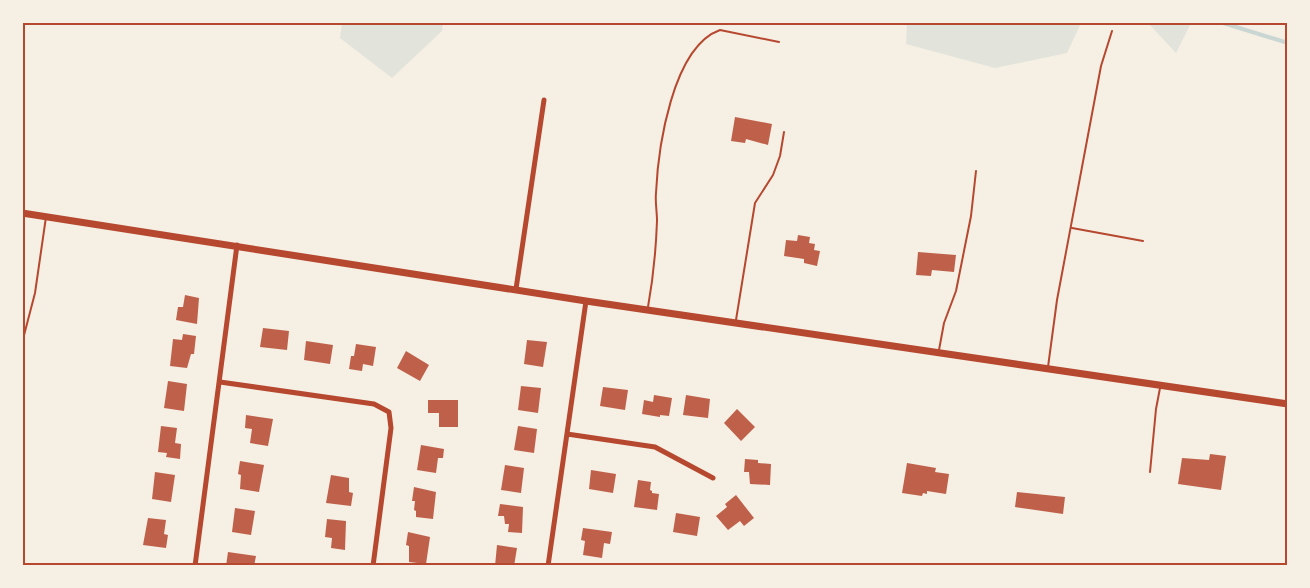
<svg xmlns="http://www.w3.org/2000/svg" width="1310" height="588" font-family="'Titillium Web',sans-serif">
  <style>
    .green { fill: #e2e4dc }
    .lines { fill: none; stroke-linecap: round; stroke-linejoin: round }
    .stream { stroke: #c9d6d2; stroke-width: 4 }
    .building { fill: #bf614a }
    .service { stroke: #b5482f; stroke-width: 2 }
    .minor { stroke: #b5482f; stroke-width: 5 }
    .tertiary { stroke: #b5482f; stroke-width: 7 }
    .neatline { fill: none; stroke: #b5482f; stroke-width: 2 }
  </style>
  <rect width="100%" height="100%" fill="#f6efe4"/>
  <path class="green" d="M342 23V22L443 23 442 31 392 78 340 38Z
    M907 23V22L1081 23 1067 53 995 68 906 44Z
    M1148 23H1191L1176 53Z"/>
  <g class="lines">
    <path class="stream" d="M1220 22 1288 43"/>
  </g>
  <path class="building" d="M735 117 772 124 768 145 746 139 745 143 731 141Z
    M798 235 810 237 809 243 815 244 814 250 820 251 817 266 804 263V259L784 256 786 240 797 241Z
    M918 252 956 255 954 272 932 270 931 276 916 275Z
    M185 295 199 298 197 324 176 320 178 307H183Z
    M263 328 289 331 287 350 260 347Z
    M183 334 196 336 194 354H191L187 368 170 366 173 339 182 340Z
    M527 340 547 342 543 367 524 364Z
    M306 341 333 345 330 364 304 360Z
    M356 344 376 347 373 366 363 364 362 371 349 369 351 356H354Z
    M406 351 429 365 420 381 397 368Z
    M168 381 187 384 184 411 164 408Z
    M521 386 541 388 538 413 518 410Z
    M603 387 628 390 625 410 600 406Z
    M654 395 672 398 669 416 660 415V417L642 414 644 400 653 402Z
    M686 395 710 399 708 418 683 415Z
    M428 400H458V427H439V413H428Z
    M737 409 755 427 741 441 724 423Z
    M246 415 273 419 268 446 250 443 252 429 245 428Z
    M161 426 177 428 175 443 181 444 180 459 166 457 167 453 158 452Z
    M518 426 537 429 534 453 514 450Z
    M421 445 444 449 443 458H438L436 473 417 470Z
    M1210 454 1226 456 1221 490 1178 484 1182 458 1209 460Z
    M745 459 758 460V463L771 464 770 485 750 484 749 472H744Z
    M240 461 264 465 259 492 240 489 241 475 238 474Z
    M907 463 936 468 935 472 949 474 946 494 927 491V494L923 493 922 496 902 493Z
    M505 465 524 468 521 493 501 490Z
    M591 470 616 474 613 493 589 489Z
    M155 472 175 475 171 502 152 499Z
    M331 475 349 478V492L353 493 351 506 326 503Z
    M638 480 651 482 650 490 652 491V493L659 494 657 510 634 507Z
    M414 487 436 492 433 519 416 517V511L414 510 415 501H412Z
    M1017 492 1065 497 1063 514 1015 507Z
    M736 495 754 518 744 526 740 521 728 530 716 516 727 507 725 504Z
    M500 504 523 507 522 533 508 532 509 524H505L504 516H498Z
    M235 508 255 511 251 535 232 532Z
    M676 513 700 517 697 536 673 532Z
    M148 518 166 520 164 534 168 535 166 548 143 545Z
    M327 519 346 521 345 550 331 548 332 538 325 537Z
    M583 528 612 532 610 544 604 543 602 558 583 555 585 541 581 540Z
    M408 532 430 537 426 564 409 562V546L406 545Z
    M497 545 517 548 514 566H495Z
    M228 552 256 556 254 566H226Z"/>
  <g class="lines">
    <path class="service" d="M1072 228 1143 241
      M648 307C653 279 656 249 657 221 657 211 655 202 656 193 658 149 672 47 720 30L779 42
      M736 320 755 203 773 175 780 156 784 132
      M22 343 35 293 46 217
      M939 350 944 323 956 291 971 216 976 171
      M1048 367 1057 300 1101 66 1112 31
      M1150 472 1156 409 1160 388"/>
    <path class="minor" d="M516 289 544 100
      M220 382 374 404 389 412 391 428 373 566
      M567 434 655 447 713 478
      M195 566 237 245
      M548 566 586 301"/>
    <path class="tertiary" d="M22 213 586 301 1288 404"/>
  </g>
  <rect width="1310" height="588" fill="none" stroke="#f6efe4" stroke-width="48"/>
  <rect x="24" y="24" width="1262" height="540" class="neatline"/>
</svg>
